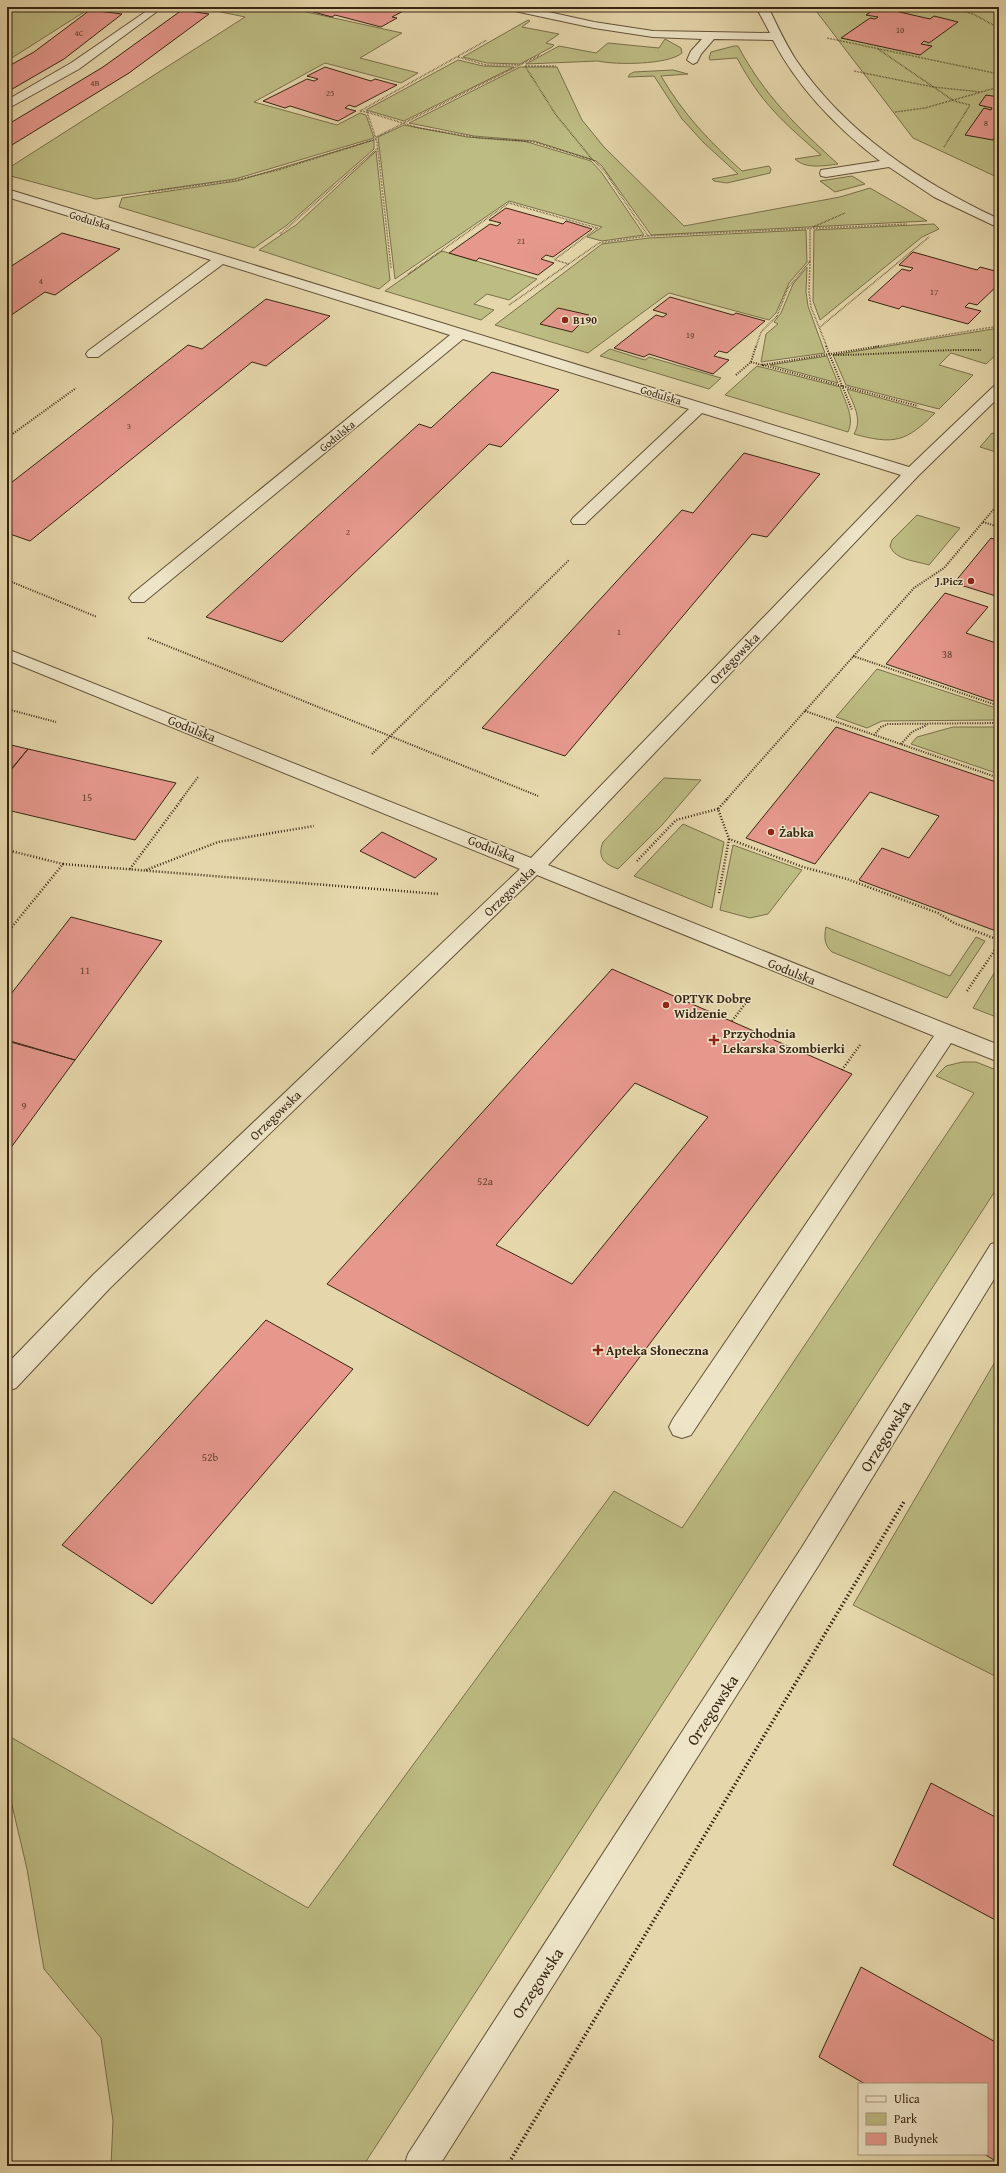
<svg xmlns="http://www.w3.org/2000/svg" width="1006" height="2173" font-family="'Gentium Book Plus',serif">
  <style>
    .green { fill: #bdbc83; stroke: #7a704b }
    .building { fill: #e6988d; stroke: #382513; fill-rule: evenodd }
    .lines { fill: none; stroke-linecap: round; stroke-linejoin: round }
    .minor-casing { stroke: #635239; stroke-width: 2 }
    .path-far3 { stroke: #382513; stroke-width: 1.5; stroke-dasharray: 0.5 1; stroke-linecap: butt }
    .path-far2 { stroke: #382513; stroke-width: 2; stroke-dasharray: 1 1.5; stroke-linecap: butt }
    .path-far1 { stroke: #382513; stroke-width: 2.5; stroke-dasharray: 1 2; stroke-linecap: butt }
    .path { stroke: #382513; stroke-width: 3.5; stroke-dasharray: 1.5 2.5; stroke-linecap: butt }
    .minor { fill: #eee5c8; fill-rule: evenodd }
    .poi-dot { fill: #8f2418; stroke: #eee5c8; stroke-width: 1.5 }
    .labels { text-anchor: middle; stroke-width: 3; stroke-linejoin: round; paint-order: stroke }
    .far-number-label { font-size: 9px; fill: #644232 }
    .far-street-label { font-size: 11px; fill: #382513; stroke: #eee5c8 }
    .far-poi-label { font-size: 11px; font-weight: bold; fill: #382513; stroke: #eee5c8; text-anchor: start }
    .number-label { font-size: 11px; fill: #644232 }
    .street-label { font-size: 13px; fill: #382513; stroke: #eee5c8 }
    .poi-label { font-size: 13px; font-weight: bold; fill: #382513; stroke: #eee5c8; text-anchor: start }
    .near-street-label { font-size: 16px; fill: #382513; stroke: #eee5c8 }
  </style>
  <rect width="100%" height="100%" fill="#e5d7ab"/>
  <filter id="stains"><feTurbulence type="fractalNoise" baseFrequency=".005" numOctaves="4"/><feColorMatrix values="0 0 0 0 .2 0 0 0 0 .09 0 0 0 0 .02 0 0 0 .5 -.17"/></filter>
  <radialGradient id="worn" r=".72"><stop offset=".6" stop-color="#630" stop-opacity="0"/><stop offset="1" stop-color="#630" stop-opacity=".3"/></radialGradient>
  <path class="green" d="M7 7H92L7 61Z
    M204 7H308L302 11 402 33 360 58 418 73 401 83 325 63 254 102 337 125 360 113 366 115 374 138 235 179 96 199 7 175V169L245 17 202 8Z
    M813 7H999V178L913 138Z
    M528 20 530 21 522 27 559 34 546 43 554 45 552 47 520 64 487 63 463 57Z
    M665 39 681 48 682 53C668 65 615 65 598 61L526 64 559 46 596 53 608 43 659 48Z
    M734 46H738C764 95 797 127 838 164 824 166 805 169 795 159L821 155C783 122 761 103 737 58L710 60 709 58 711 52Z
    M458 60 483 66 514 67 404 121 366 110Z
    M520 67H557L582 120 604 147 684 226 840 197 870 188 927 221 651 235 602 166 596 161 534 141 474 136 409 123Z
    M673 70 688 74 661 76C683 114 710 142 742 171L769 166 771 169 770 173 727 183 714 181 712 179 738 174 704 143 682 119 654 76 628 77 630 74 634 72Z
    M404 125 467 137 524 141 591 161 602 173 644 235 602 241 587 237 602 227 509 201 395 279 378 137Z
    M374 140V149L287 225 254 248 119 207 122 198 237 181Z
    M376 151 390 280 379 289 259 250 296 225Z
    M852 176 865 184 835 192 820 181Z
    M934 224 939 229 922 237 820 320 813 301 814 230Z
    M806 230 807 262 789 283 776 313 769 320 669 293 588 353 495 325 602 244 649 238Z
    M442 251 537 279 509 300 487 294 474 304 494 310 481 320 385 291Z
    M807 267 806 292 808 306 825 353 761 362 766 334 778 324 774 322 781 313 793 284Z
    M999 328V352L986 364 951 353 939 365 973 375 939 409 846 385 833 355Z
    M610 349 645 360 649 357 721 378 709 389 600 356Z
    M827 356 838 383 770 365Z
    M757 366 840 387C845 402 855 417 848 432L725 395Z
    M847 389 935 413C906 442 894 445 854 434 863 419 853 404 847 389Z
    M992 433 999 435V453L980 447Z
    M917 515 960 528 929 565C916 561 895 560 890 546L892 540Z
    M877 669 999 709V720L882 721 867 728 836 717Z
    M953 727H999V774L911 744 917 737Z
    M664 778 701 780 662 825 618 869C604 864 597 857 603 842Z
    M683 824 724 842 712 908 634 876Z
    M733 845 802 870 768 914 750 918 720 910Z
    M826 927 950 976 976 937 985 941 947 998 832 952C824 945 824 937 826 927Z
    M999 965V1018L973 1008Z
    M962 1062H976L999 1071V1185L363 2166H111L113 2121 101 2038 44 1969 27 1869 7 1784V1735L308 1908 614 1491 682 1528 974 1093 936 1076 946 1066Z
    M999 1355V1678L853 1605Z"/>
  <path class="building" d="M319 7H411L392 17 397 18 381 27 335 15 332 17 310 11Z
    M585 7H611L603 11Z
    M878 7 930 19 934 16 958 22 929 43 924 41 921 44 932 46 920 55 841 38 870 18 875 19 878 17 866 15Z
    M90 10 122 14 64 59 7 92V67L34 52Z
    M182 10 209 14 129 73 7 148V125L103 67Z
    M325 67 371 81 375 79 397 85 355 107 349 105 345 108 356 111 338 121 290 106 285 108 263 101 307 79 314 81 318 79 307 76Z
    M986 95 999 97V138L995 137 993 140 965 135 984 108 991 110 992 108 979 105Z
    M506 208 563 224 566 221 592 229 553 257 546 255 541 259 554 263 538 275 479 258 476 261 449 253 490 224 497 226 501 223 489 220Z
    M62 233 120 249 55 295 45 292 7 318V269Z
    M913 252 977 270 980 267 999 272V284L977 305 969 303 965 307 981 311 968 324 902 306 899 309 868 300 902 269 910 271 913 268 899 265Z
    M670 297 733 315 736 313 765 321 727 353 719 351 714 356 729 360 713 374 649 354 644 357 614 348 656 315 663 317 667 314 653 310Z
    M266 299 330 316 266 366 252 362 30 541 7 533V486L188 345 202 349Z
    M558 308 589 315 572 332 540 324Z
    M492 372 559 390 501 447 489 444 282 642 206 617 419 424 431 428Z
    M744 453 820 474 767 537 752 534 565 756 482 728 682 510 693 513Z
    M991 538 999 541V597L954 583Z
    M945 593 988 607 966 633 999 644V703L886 664Z
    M836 727 999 783V926L996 931 859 880 882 848 909 858 939 816 870 792 815 864 746 838Z
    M7 744 28 749 7 774Z
    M28 749 176 783 135 840 7 810V775Z
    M382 832 437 859 415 878 360 851Z
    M71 917 162 941 75 1060 7 1040V999Z
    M612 969 852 1074 588 1426 327 1284ZM635 1083 708 1117 572 1284 496 1245Z
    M7 1041 75 1060 7 1153Z
    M266 1320 353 1369 152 1604 62 1545Z
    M931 1783 999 1819V1922L893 1865Z
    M861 1967 999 2044V2163L984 2154H987V2084H865L819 2057Z"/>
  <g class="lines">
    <g class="minor-casing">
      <path id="minor" d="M504 7H526L594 22 653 31 770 33 756 7H768C777 25 785 43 796 60 846 133 920 182 999 219V228L934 197 889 167 826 177 821 176 820 173 821 170 880 161C837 128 798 88 773 40L714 39 701 54 697 62 693 64 687 60 691 51 702 39 653 37 594 28 510 10Z
        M151 8 155 9 157 11 155 13 79 69 7 109V100L71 63Z
        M7 189 909 467 994 386 999 384V397L918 476 548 865 999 1045V1062L951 1043 691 1435 682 1438 673 1435 669 1427 673 1419 934 1036 537 875 110 1288 16 1388 7 1391V1364L94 1274 520 869 7 660V649L531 858 901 475 702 413 585 524H573L571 521 573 518 689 409 463 339 144 602H132L129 598 132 594 450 335 223 264 98 357H88L86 354 88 351 211 260 7 197Z
        M999 1242V1271L820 1563 439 2166H404L408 2154 802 1547 991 1244Z"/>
    </g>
    <path class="path-far3" d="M951 7 973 14 999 28
      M811 10 829 11 849 7
      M827 38 999 74
      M878 49 954 101 970 105 944 147
      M458 57 486 65H518
      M525 66 556 115 592 159
      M525 66H556
      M854 71 933 87 981 92
      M360 111 367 112 377 142 391 268
      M360 111 487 40
      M367 112 419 128 480 138 534 142 593 160 605 172 648 236
      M895 112 925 108 999 87
      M376 137 540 55
      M149 192 236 180 278 170 376 139
      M813 227 845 213
      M280 234 378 148
      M7 241 12 237
      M555 260 569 264
      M810 261 809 292 811 307 827 347
      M408 274 509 203 597 228 554 260
      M509 305 599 243 648 236 907 224
      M820 327 929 237
      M756 347 761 332 777 316 788 288 810 261V228
      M874 347 999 326"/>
    <path class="path-far2" d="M826 346 852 410
      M833 355C883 355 932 349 981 350
      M751 362 918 406
      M762 365 880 346
      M736 375 751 362 756 346
      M7 438 76 388
      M983 522 999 527
      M7 580 97 617
      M148 638 538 796
      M853 656 999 706
      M7 709 56 722
      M805 711 999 778
      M874 735 881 727 888 724 999 723
      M901 744 912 732 927 725
      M372 754 569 560
      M181 800 198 777
      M726 800 914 588 944 568 999 503"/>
    <path class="path-far1" d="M727 799 718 809 729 839 803 867 847 879 938 913 954 923 999 940
      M7 850 63 864 7 933
      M637 861 676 820 718 809
      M63 864 439 894
      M130 869 182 799
      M146 870 218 842 314 826
      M719 893 729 839
      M967 991 999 944
      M732 1021 748 1000
      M842 1070 860 1045"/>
    <path class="path" d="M507 2166 905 1500"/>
    <use href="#minor" class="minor"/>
  </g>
  <g class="poi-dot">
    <circle cx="565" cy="320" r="4"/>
    <circle cx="971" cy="581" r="4"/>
    <circle cx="771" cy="832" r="4"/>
    <circle cx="666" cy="1005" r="4"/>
    <path d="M712 1034h4v4h4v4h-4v4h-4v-4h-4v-4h4z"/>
    <path d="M596 1344h4v4h4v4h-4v4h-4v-4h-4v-4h4z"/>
  </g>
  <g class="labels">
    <g class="far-number-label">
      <text x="900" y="33">10</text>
      <text x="79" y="36">4C</text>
      <text x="95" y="86">4B</text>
      <text x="330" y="96">25</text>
      <text x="986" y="126">8</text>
      <text x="521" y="244">21</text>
      <text x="41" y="284">4</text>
      <text x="934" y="295">17</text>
      <text x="690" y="338">19</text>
      <text x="129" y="429">3</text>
      <text x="348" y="535">2</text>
      <text x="619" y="635">1</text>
    </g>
    <g class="far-street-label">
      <text transform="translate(90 220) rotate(17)" y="4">Godulska</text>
      <text transform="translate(661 395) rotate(17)" y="4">Godulska</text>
      <text transform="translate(337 436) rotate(-39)" y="4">Godulska</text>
    </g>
    <g class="far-poi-label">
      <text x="573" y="324">B190</text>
      <text x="963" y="585" text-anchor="end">J.Picz</text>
    </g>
    <g class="number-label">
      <text x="947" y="658">38</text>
      <text x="87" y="801">15</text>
      <text x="85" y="974">11</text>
      <text x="24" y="1110">9</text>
      <text x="485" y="1185">52a</text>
      <text x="210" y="1461">52b</text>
    </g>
    <g class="street-label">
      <text transform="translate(734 658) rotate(-46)" y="5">Orzegowska</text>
      <text transform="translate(192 728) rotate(22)" y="5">Godulska</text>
      <text transform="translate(492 848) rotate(22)" y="5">Godulska</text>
      <text transform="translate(509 891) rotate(-44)" y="5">Orzegowska</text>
      <text transform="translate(792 971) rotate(22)" y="5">Godulska</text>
      <text transform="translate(275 1115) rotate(-44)" y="5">Orzegowska</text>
    </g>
    <g class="poi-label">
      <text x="779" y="837">Żabka</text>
      <text x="674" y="1003">OPTYK Dobre<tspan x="674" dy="15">Widzenie</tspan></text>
      <text x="723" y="1038">Przychodnia<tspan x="723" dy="15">Lekarska Szombierki</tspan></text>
      <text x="606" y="1355">Apteka Słoneczna</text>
    </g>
    <g class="near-street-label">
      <text transform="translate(885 1436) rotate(-58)" y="6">Orzegowska</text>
      <text transform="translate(712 1710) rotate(-57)" y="6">Orzegowska</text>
      <text transform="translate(537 1983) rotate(-57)" y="6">Orzegowska</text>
    </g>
  </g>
  <rect width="1006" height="2173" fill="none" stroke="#e5d7ab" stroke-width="24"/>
  <rect x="8" y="8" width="990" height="2157" fill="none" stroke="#382513" stroke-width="2"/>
  <rect x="12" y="12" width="982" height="2149" fill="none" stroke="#382513"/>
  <rect x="858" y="2083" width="130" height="72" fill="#eee5c8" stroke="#a59880"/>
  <rect x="866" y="2096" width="20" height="6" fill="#eee5c8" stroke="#a59880"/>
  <text x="894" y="2103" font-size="12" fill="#382513">Ulica</text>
  <rect x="866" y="2113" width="20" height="12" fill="#bdbc83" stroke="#a59880"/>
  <text x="894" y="2123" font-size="12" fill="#382513">Park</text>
  <rect x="866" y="2133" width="20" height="12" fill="#e6988d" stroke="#a59880"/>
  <text x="894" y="2143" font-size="12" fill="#382513">Budynek</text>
  <rect width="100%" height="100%" filter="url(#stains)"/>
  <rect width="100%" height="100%" fill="url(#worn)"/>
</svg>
